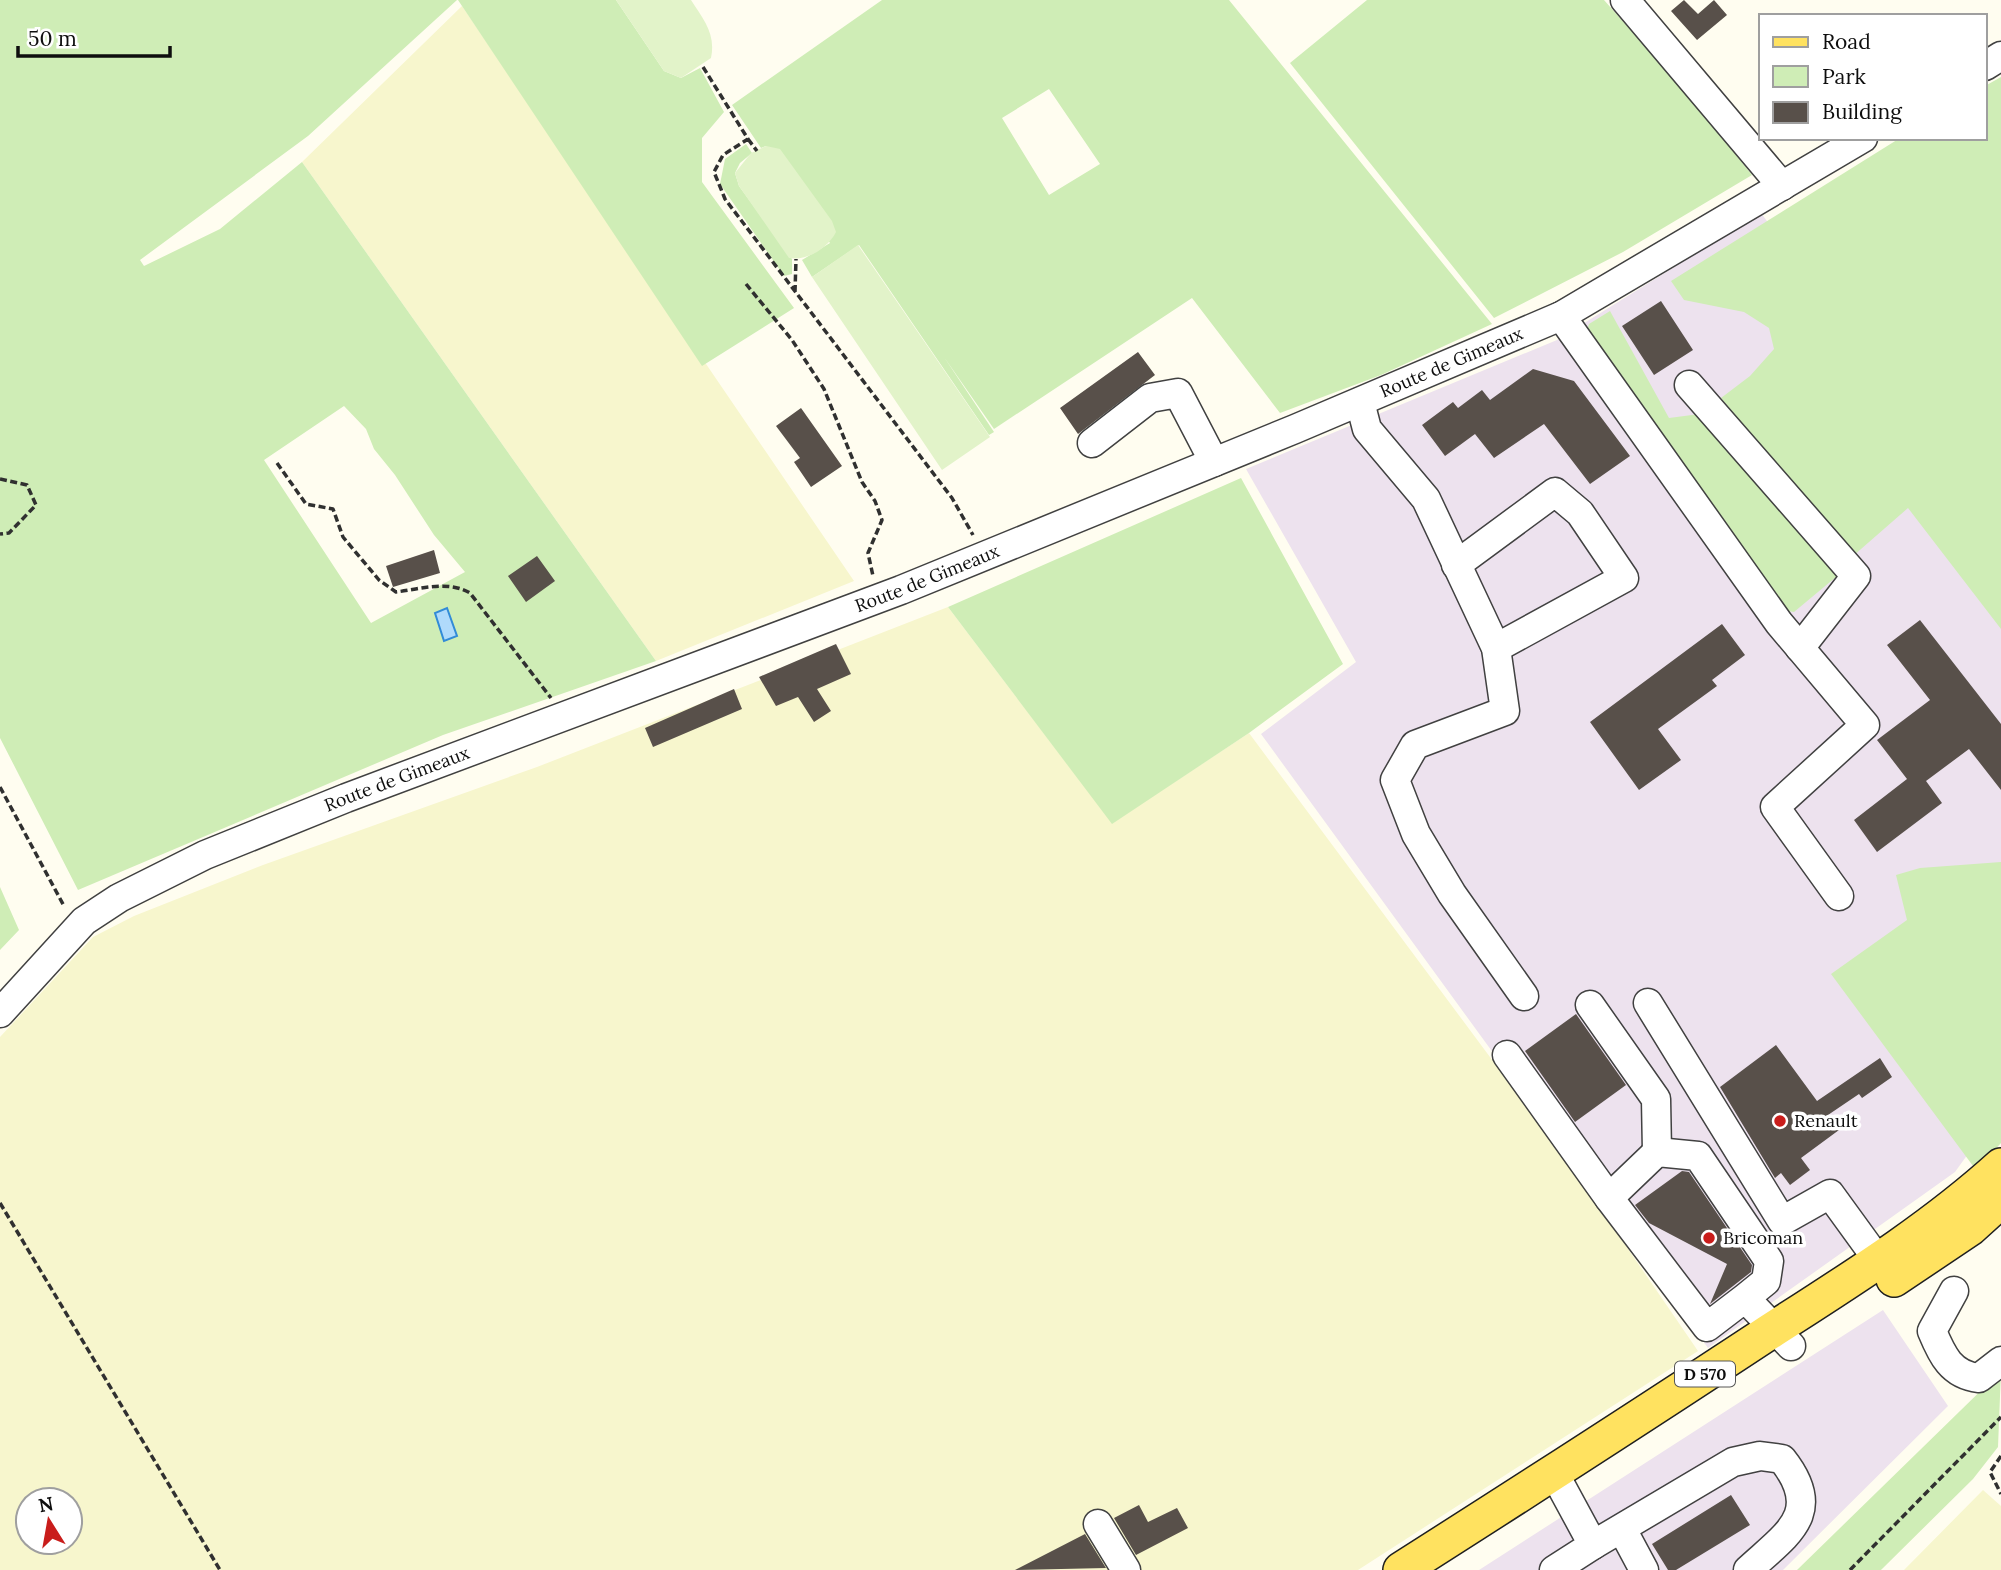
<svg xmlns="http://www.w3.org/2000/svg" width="2001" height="1570" font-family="Lora,serif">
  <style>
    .industrial { fill: #ede2ee }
    .farmland { fill: #f7f6cd; fill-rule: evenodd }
    .green { fill: #cfedb6; fill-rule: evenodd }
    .pitch { fill: #e2f3c9 }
    .water { fill: #b0dafb; stroke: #328bd7; stroke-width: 2 }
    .building { fill: #58504a }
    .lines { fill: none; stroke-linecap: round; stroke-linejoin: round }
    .minor-casing { stroke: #414141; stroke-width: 31 }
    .major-casing { stroke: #1f1f1f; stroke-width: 38 }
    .path { stroke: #303030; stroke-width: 3.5; stroke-dasharray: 7 3.5; stroke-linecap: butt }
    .minor { stroke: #fff; stroke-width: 28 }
    .major { stroke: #ffe260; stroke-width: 35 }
    .poi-dot { fill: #c91d1b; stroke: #fff; stroke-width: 2.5 }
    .labels { text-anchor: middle; stroke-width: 7; stroke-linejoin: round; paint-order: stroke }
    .shield { fill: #fff; stroke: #565656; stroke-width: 2 }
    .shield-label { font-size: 16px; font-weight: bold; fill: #0e0e0e }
    .street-label { font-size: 18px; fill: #0e0e0e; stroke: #fff }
    .poi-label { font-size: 18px; fill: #0e0e0e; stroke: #fff; text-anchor: start }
  </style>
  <rect width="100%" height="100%" fill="#fffdf0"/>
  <path class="industrial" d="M1761 213 1944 461 2001 621V1108L1955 1172 1708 1348 1261 734 1356 662 1246 469 1557 340Z
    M1883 1310 1948 1406 1783 1570H1479Z"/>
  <path class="farmland" d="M462 6 854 581 656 661 302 162Z
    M948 607 1112 823 1249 733 1574 1170 1698 1351 1358 1570H0V1037L93 937 134 916 263 865 537 767ZM28 1500H70V1542H28Z
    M1983 1490 2001 1506V1570H1904Z"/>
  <path class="green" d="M0 0H457L308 136 140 260 144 266 220 229 302 162 656 661 443 735 78 890 0 738ZM344 406 366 429 374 449 395 475 434 535 465 572 371 623 264 460Z
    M458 0H616L664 71 681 78 700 68 724 112 702 138V182L794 308 702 366Z
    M882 0H1229L1492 324 1381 375 1280 413 1192 298 994 429 944 357 994 432 989 435 859 245 812 277 802 260 830 243 766 146 761 148 732 105ZM1049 89 1100 164 1049 195 1002 118Z
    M1367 0H1604L1688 95 1752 175 1623 252 1494 318 1290 63Z
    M2001 77V629L1908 508 1853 556 1721 398 1750 376 1774 349 1769 328 1744 312 1684 300 1671 281 1900 138H1985V86Z
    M746 144 752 153 740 163 735 173 739 186 792 259V274L784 276 720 184 725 159Z
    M1610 311 1669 418 1707 413 1842 572 1794 612 1781 610 1586 334 1589 324Z
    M1241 478 1343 664 1249 733 1112 824 948 607Z
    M2001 862V1143L1976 1170 1831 974 1907 920 1896 875 1920 868Z
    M0 887 19 930 0 950Z
    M2001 1371 1998 1447 1973 1479 1881 1570H1797Z"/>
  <path class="pitch" d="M616 0H691C704 20 716 34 711 58L681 78 664 71Z
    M766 146 780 149 832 221 836 232C828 248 808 261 789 258L739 186 735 173 751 153Z
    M858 245 990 437 942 470 812 277Z"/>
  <path class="water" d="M447 608 457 636 444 641 435 613Z"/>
  <path class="building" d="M1684 0 1698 14 1714 0 1727 15 1697 40 1671 11Z
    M1661 301 1693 350 1654 375 1622 326Z
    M1138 352 1155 375 1078 434 1060 408Z
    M1533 369 1574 381 1630 456 1590 484 1544 424 1494 458 1475 434 1445 456 1422 425 1453 402 1458 408 1482 390 1490 400Z
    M801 408 842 466 811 487 794 462 800 458 776 426Z
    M434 550 440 573 393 587 386 566Z
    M537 556 555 581 526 602 508 576Z
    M1920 620 2001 724V790L1969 749 1926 781 1942 803 1877 852 1854 820 1907 779 1877 740 1930 700 1887 645Z
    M1722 624 1745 655 1712 680 1717 686 1658 729 1681 760 1639 790 1590 722Z
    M836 644 851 674 817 689 831 711 814 722 798 697 776 706 759 677Z
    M734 689 742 709 653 747 645 728Z
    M1576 1014 1626 1085 1575 1122 1525 1051Z
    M1776 1045 1817 1101 1880 1058 1892 1077 1862 1098 1859 1094 1828 1115 1839 1130 1801 1158 1810 1170 1790 1185 1781 1173 1775 1178 1720 1087Z
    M1682 1171 1689 1172 1752 1265 1751 1272 1710 1304 1727 1264 1649 1223 1635 1205Z
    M1731 1495 1750 1525 1676 1570H1668L1652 1544Z
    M1139 1505 1148 1522 1177 1508 1188 1528 1136 1555 1114 1518Z
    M1085 1534 1106 1568 1015 1570Z"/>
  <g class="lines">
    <g class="minor-casing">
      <g id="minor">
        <path d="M1625 0 1782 186"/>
        <path d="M1985 66 2001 56"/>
        <path d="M1561 316 1779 623 1865 725 1775 807 1839 896"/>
        <path d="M1689 385 1856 576 1800 648"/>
        <path d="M1360 402 1367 429 1426 499 1496 648 1505 711 1415 745 1395 780 1416 834 1452 894 1524 996"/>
        <path d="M1092 443 1150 398 1178 393 1214 462"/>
        <path d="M1456 565 1555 492 1580 513 1624 578 1496 648"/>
        <path d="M1648 1003 1782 1221 1830 1194 1891 1278"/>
        <path d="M1590 1005 1656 1099 1657 1152"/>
        <path id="s1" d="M0 1013 84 921 119 898 205 855 346 798 901 590 1295 429 1561 316 1863 138"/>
        <path d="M1507 1055 1609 1198"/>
        <path d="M1954 1291 1932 1331C1942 1355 1951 1375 1979 1378L2001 1361"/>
        <path d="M1745 1298 1707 1327 1609 1198 1657 1152 1698 1156 1769 1261 1766 1281 1745 1298 1791 1346"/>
        <path d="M1554 1473 1593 1545 1554 1570"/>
        <path d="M1098 1524 1126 1570"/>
        <path d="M1622 1529 1644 1570"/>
        <path d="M1593 1545 1733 1462 1760 1456 1782 1459C1825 1513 1787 1534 1748 1570"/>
      </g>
    </g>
    <g class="major-casing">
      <path id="major" d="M1894 1279 1970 1228 2001 1200
        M1401 1570C1522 1493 1643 1415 1763 1336 1845 1283 1928 1232 2001 1166"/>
    </g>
    <path class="path" d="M703 67 748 139 723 155 714 172 725 199 952 498 973 535
      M748 139 757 151
      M746 284 792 340 824 389 862 482 875 501 882 520 868 553 873 576
      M795 292 796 259
      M277 463 306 504 333 509 343 537 379 580 396 592C421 589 448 580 470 593L551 698
      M0 479 27 485 36 505 9 533 0 534
      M0 787 64 906
      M0 1203 220 1570
      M2001 1456 1990 1472 2001 1494
      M1850 1570 2001 1417"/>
    <use href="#minor" class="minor"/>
    <use href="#major" class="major"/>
  </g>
  <g class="poi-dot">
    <circle cx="1780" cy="1121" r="7"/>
    <circle cx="1709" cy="1238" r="7"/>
  </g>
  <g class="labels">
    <rect class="shield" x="1675" y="1361.5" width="60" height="25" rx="5"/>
    <g class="shield-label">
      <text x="1705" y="1380">D 570</text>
    </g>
    <g class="street-label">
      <text dy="6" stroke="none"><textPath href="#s1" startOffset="1603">Route de Gimeaux</textPath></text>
      <text dy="6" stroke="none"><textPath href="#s1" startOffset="1036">Route de Gimeaux</textPath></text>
      <text dy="6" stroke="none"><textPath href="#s1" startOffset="469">Route de Gimeaux</textPath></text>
    </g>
    <g class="poi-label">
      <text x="1794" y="1127">Renault</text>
      <text x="1723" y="1244">Bricoman</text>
    </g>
  </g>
  <rect x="1759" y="14" width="228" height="126" fill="#ffffff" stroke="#9f9f9f" stroke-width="2"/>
  <rect x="1773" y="37" width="35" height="10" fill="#ffe260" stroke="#9f9f9f" stroke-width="2"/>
  <text x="1822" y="49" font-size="21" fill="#0e0e0e">Road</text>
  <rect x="1773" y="66" width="35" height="21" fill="#cfedb6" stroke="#9f9f9f" stroke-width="2"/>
  <text x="1822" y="84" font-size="21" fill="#0e0e0e">Park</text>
  <rect x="1773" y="102" width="35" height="21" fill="#58504a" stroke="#9f9f9f" stroke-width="2"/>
  <text x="1822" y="119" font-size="21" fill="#0e0e0e">Building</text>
  <g transform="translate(49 1521) rotate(349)"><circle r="33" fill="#ffffff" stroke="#9f9f9f" stroke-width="2"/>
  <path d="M0-5L12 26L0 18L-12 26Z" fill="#c91d1b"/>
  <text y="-10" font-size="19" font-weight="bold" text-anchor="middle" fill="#0e0e0e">N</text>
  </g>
  <path d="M18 46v10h152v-10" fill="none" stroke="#0e0e0e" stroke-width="3.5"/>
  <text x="28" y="46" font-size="21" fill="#0e0e0e" stroke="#ffffff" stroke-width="5" paint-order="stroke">50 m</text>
</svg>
